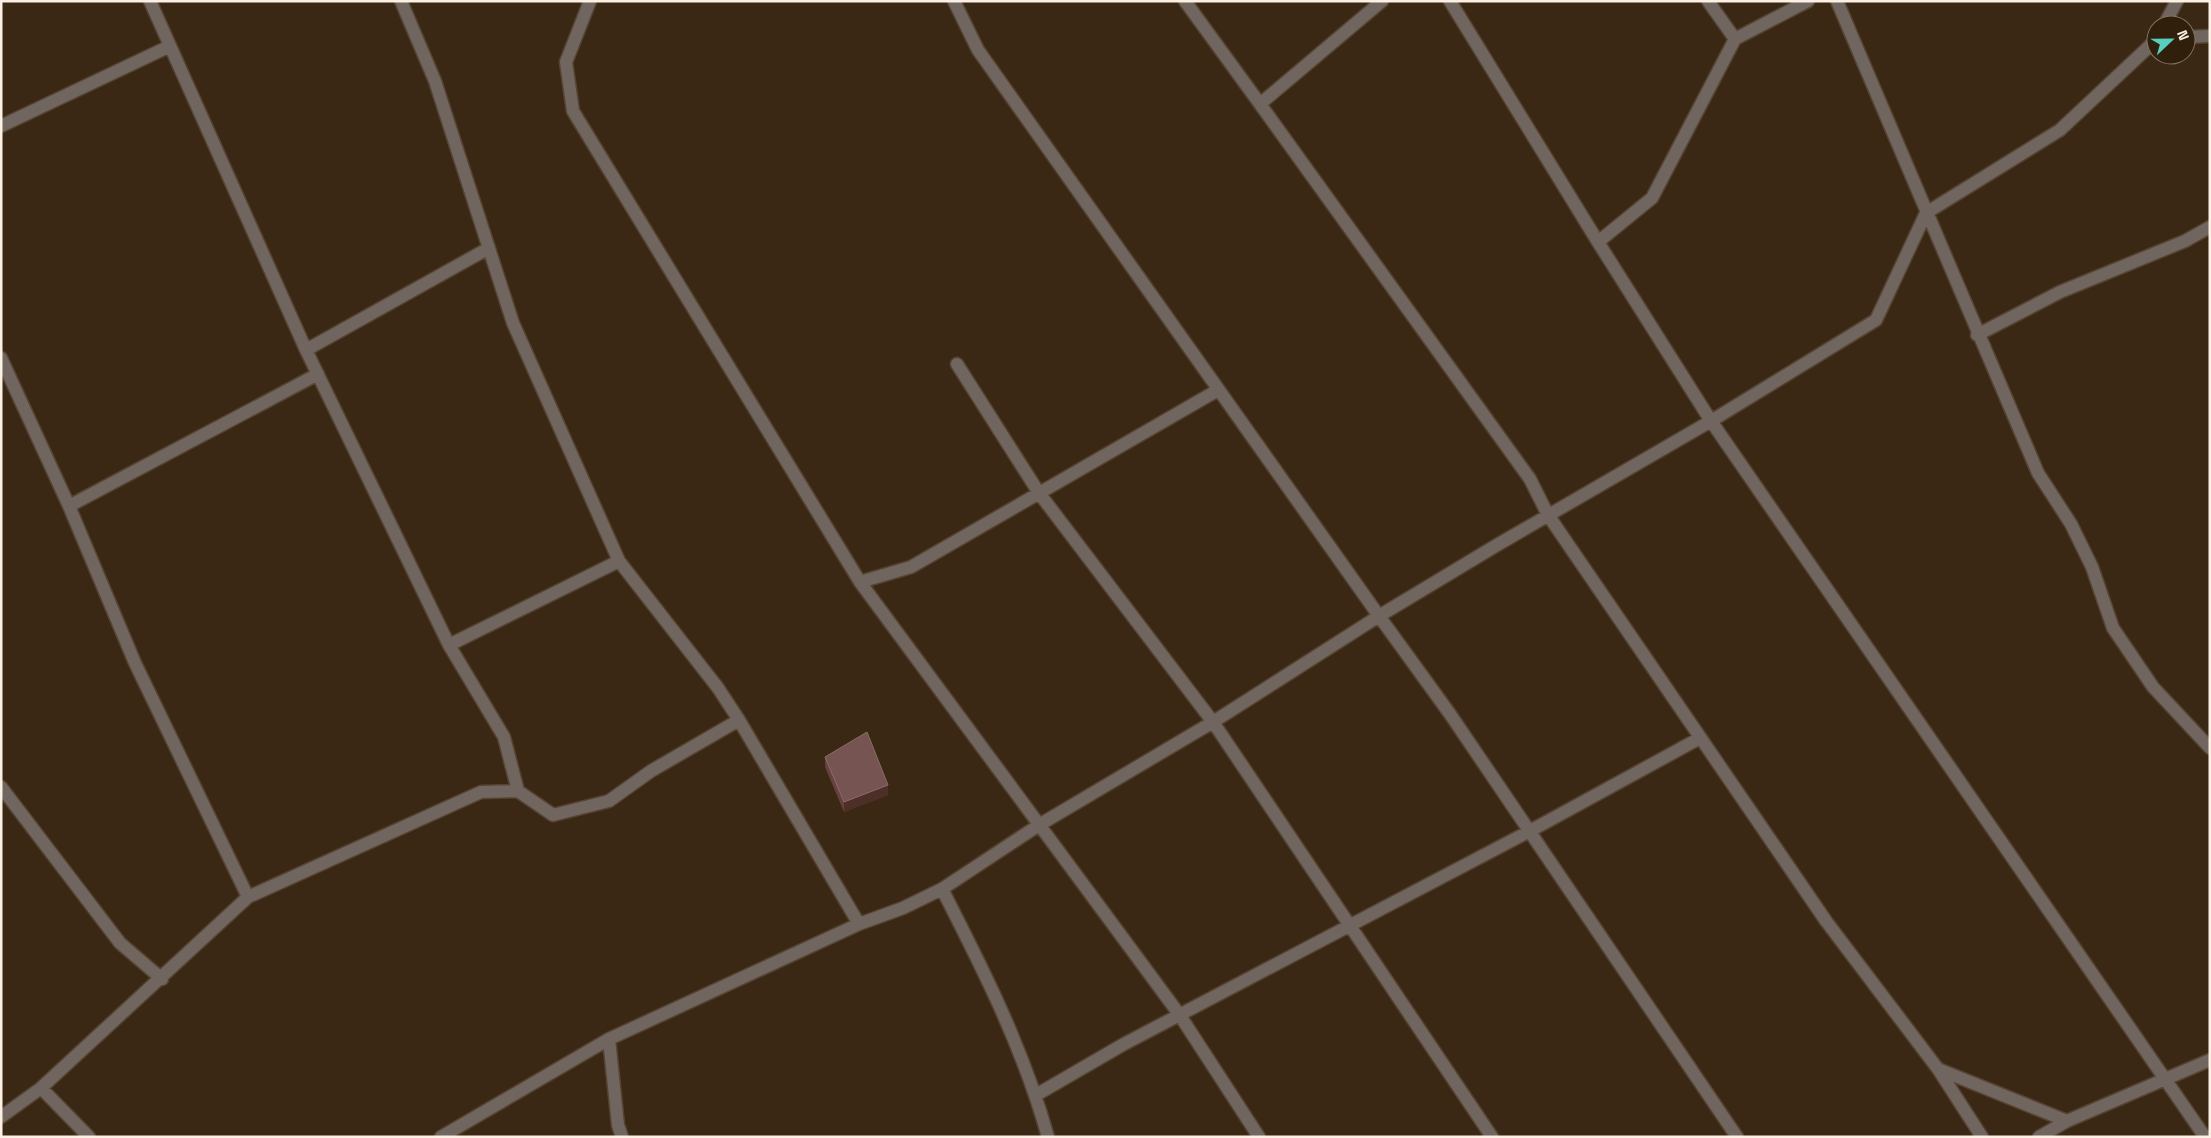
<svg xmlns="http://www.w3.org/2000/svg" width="2211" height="1138" font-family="'Space Grotesk',sans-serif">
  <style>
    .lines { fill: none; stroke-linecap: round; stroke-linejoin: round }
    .street-casing { stroke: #554432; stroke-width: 15 }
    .street { stroke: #71665f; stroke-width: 12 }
    .wall { fill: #65413f }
    .shaded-wall { fill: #4d2f27 }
    .building { fill: #765451; stroke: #8b6c68 }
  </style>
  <rect width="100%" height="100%" fill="#3a2815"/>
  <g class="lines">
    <g class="street-casing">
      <path id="street" d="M150 1 306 350 449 645 504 737 518 791
        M401 1 435 81 513 323 619 561 718 688 739 720 859 924
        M590 1 566 62 573 111 860 582
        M954 1 978 50 1379 616 1450 714 1737 1137
        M1185 1 1260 104
        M1382 1 1260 104 1530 479 1548 515 1826 921 1938 1069 1982 1137
        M1450 1 1598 242 1652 198 1735 39 1808 1
        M1708 1 1735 39
        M1837 1 2038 473 2071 524 2092 567 2113 628 2153 687 2210 748
        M2164 25 2177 1
        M2186 37 2210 36
        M1 126 170 46
        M1598 242 1711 421 2205 1137
        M1977 335 2060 292 2185 241 2210 227
        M306 350 489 248
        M1 358 69 506 135 663 248 897 41 1088 1 1117
        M957 364 1039 493 1213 722 1492 1137
        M1218 390 911 567 860 582 1179 1014 1259 1137
        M69 506 318 374
        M449 645 619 561
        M1 787 120 943 162 979
        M942 889C984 971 1023 1048 1048 1137
        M248 897 481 792 518 791 553 815 609 801 651 771 739 720
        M609 1039 618 1125 622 1137
        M1938 1069 2067 1121
        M41 1088 89 1137
        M1036 1095 1124 1044 1528 832 1700 738
        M441 1137 609 1039 859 924 903 908 942 889 1039 825 1213 722 1379 616 1497 545 1711 421 1876 320 1926 213 2060 130 2156 40
        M2039 1137 2067 1121 2210 1060"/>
    </g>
    <use href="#street" class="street"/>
  </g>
  <path class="wall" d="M825 757 888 795 844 812 825 767Z"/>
  <path class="shaded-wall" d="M888 785V795L844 812V802Z"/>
  <path class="building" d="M867 732 888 785 844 802 825 757Z"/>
  <rect width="2211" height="1138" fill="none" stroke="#fcf0e4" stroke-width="5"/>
  <g transform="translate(2171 40) rotate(68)"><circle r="24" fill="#301f0b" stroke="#827362"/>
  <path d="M0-4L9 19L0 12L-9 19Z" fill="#58cec0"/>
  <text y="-8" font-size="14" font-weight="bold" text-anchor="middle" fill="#fcf0e4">N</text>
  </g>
</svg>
